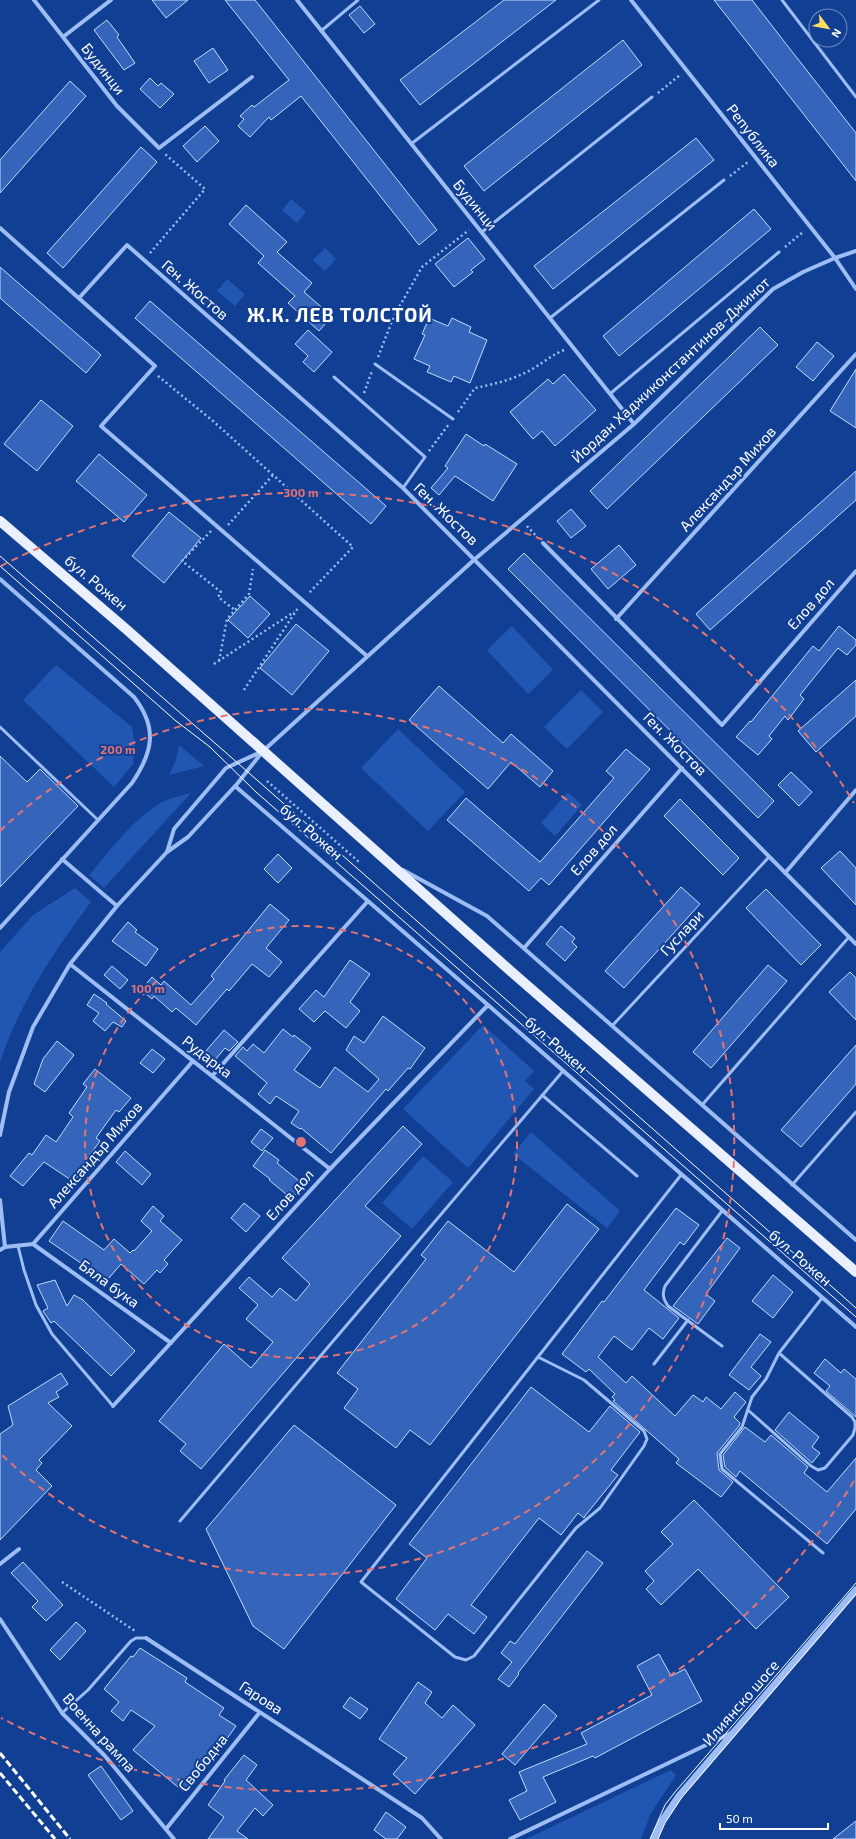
<svg xmlns="http://www.w3.org/2000/svg" width="856" height="1839" font-family="'Exo 2',sans-serif">
  <style>
    .green { fill: #2157b3 }
    .building { fill: #3465bb; stroke: #c5dafe }
    .lines { fill: none; stroke-linecap: round; stroke-linejoin: round }
    .path { stroke: #9dbdf4; stroke-width: 2.5; stroke-dasharray: 2 3; stroke-linecap: butt }
    .service { stroke: #9dbdf4; stroke-width: 3 }
    .minor { stroke: #9dbdf4; stroke-width: 4 }
    .tertiary { stroke: #9dbdf4; stroke-width: 7 }
    .primary { stroke: #eaf0ff; stroke-width: 10 }
    .tram { stroke: #fff; stroke-width: 1 }
    .rail { stroke: #fff; stroke-width: 3; stroke-dasharray: 7 3; stroke-linecap: butt }
    .ring { fill: none; stroke: #e47373; stroke-width: 2; stroke-dasharray: 7 5 }
    .labels { text-anchor: middle; stroke-width: 4; stroke-linejoin: round; paint-order: stroke }
    .street-label { font-size: 15px; fill: #fff; stroke: #103f94 }
    .district-label { font-size: 19px; font-weight: bold; letter-spacing: 1px; fill: #fff; stroke: #103f94 }
    .centre { fill: #e47373; stroke: #103f94; stroke-width: 2 }
    .ring-label { font-size: 12px; text-anchor: middle; font-weight: bold; fill: #e47373; stroke: #103f94; stroke-width: 4; stroke-linejoin: round; paint-order: stroke }
  </style>
  <rect width="100%" height="100%" fill="#103f94"/>
  <path class="green" d="M291 199 306 212 297 223 282 210Z
    M325 248 336 259 325 271 313 260Z
    M227 279 245 294 235 306 217 291Z
    M512 626 553 670 528 694 487 650Z
    M56 665 132 727 135 746 133 764 114 787 23 700Z
    M581 690 603 712 567 749 544 727Z
    M398 729 465 792 428 831 361 768Z
    M179 745 204 766 169 775 176 760Z
    M568 792 582 805 555 836 541 823Z
    M191 793 104 888 89 875C110 851 130 823 156 806 166 799 179 796 191 793Z
    M75 888 91 902C54 951 19 1004 0 1062V952L33 915Z
    M483 1025 534 1071 525 1081 534 1089 468 1168 403 1109Z
    M531 1132 620 1211 607 1228 513 1154Z
    M423 1156 453 1182 412 1229 382 1203Z
    M671 1770 676 1775 651 1813 641 1839H526Z"/>
  <path class="building" d="M152 0H188L166 18Z
    M225 0H255L437 230 419 245 301 96 271 120 269 117 250 137 238 126 244 119 240 116 252 105 254 107 289 80Z
    M504 0H556L420 105 400 80Z
    M714 0H752L790 49 856 133V181Z
    M360 6 375 24 364 33 349 15Z
    M107 20 119 35 117 37 135 63 124 70 94 30Z
    M623 40 642 65 484 191 464 166Z
    M213 48 228 70 209 83 194 61Z
    M150 78 158 86 161 83 174 94 160 108 140 89Z
    M70 81 86 96 0 193V160Z
    M205 126 219 141 197 162 183 146Z
    M696 138 714 160 553 289 534 266Z
    M141 147 157 162 63 268 47 253Z
    M246 205 287 242 277 252 312 283 304 292 332 316 319 331 288 303 295 296 258 263 264 256 229 224Z
    M754 209 771 229 619 356 603 336Z
    M468 238 485 259 471 270 473 272 454 287 435 264Z
    M0 267 101 355 86 373 0 298Z
    M150 301 386 506 371 524 135 318Z
    M429 318 448 326 452 318 471 327 469 332 487 340 470 383 454 376 451 382 427 372 430 366 414 359 425 335 422 334Z
    M760 327 778 345 607 509 590 491Z
    M308 330 332 352 314 372 303 362 308 356 295 344Z
    M817 342 834 356 813 381 796 367Z
    M856 369V428L830 411Z
    M564 374 596 410 555 446 542 431 533 439 510 412 548 379 553 384Z
    M41 400 73 426 37 471 4 444Z
    M466 434 484 446 485 444 517 464 493 501 455 476 439 495 431 488 448 468 445 466Z
    M99 454 147 495 124 522 76 481Z
    M856 471V500L710 630 696 614Z
    M571 509 586 526 571 538 557 521Z
    M169 512 201 538 164 583 132 556Z
    M619 545 636 565 608 589 591 569Z
    M524 553 774 801 758 818 508 569Z
    M250 596 270 614 248 638 228 620Z
    M296 624 329 651 292 695 260 668Z
    M839 626 856 640V645L847 655 838 648 800 695 804 699 788 720 785 716 769 736 772 739 758 755 736 737 750 721 751 722 813 646 819 651Z
    M856 680V716L816 752 798 731Z
    M439 686 503 743 511 734 553 771 540 787 511 762 488 789 409 720Z
    M626 749 650 769 549 885 541 878 529 891 447 820 466 798 540 862 614 778 606 771Z
    M0 756 27 782 40 769 78 806 0 887Z
    M791 772 812 792 799 806 778 785Z
    M680 799 739 858 723 875 664 816Z
    M840 851 856 868V905L821 868Z
    M278 854 292 868 278 883 264 869Z
    M681 887 700 904 624 988 605 971Z
    M766 889 821 945 801 965 746 908Z
    M270 904 289 920 266 948 282 962 269 977 252 964 229 991 227 989 196 1025 176 1008 172 1012 154 996 152 999 141 990 152 977 161 985 164 981 191 1005 214 979 211 976Z
    M128 922 137 930 135 932 158 949 146 966 112 941Z
    M561 926 575 938 572 942 577 947 565 961 546 944Z
    M350 960 370 974 350 1002 360 1011 346 1028 325 1011 314 1022 299 1009 316 990 324 997Z
    M768 965 787 981 711 1068 693 1052Z
    M112 966 128 980 120 989 104 975Z
    M850 972 856 978V1020L829 992Z
    M94 994 107 1003 106 1004 126 1021 122 1027 113 1022 105 1031 93 1021 99 1013 87 1005Z
    M383 1016 425 1048 410 1069 408 1068 388 1091 386 1089 331 1153 301 1128 300 1129 291 1123 299 1111 276 1096 270 1104 258 1094 267 1083 235 1056 243 1047 247 1051 253 1044 264 1053 283 1029 293 1037 294 1035 311 1048 294 1070 320 1088 335 1067 368 1092 379 1079 346 1050 354 1036 364 1043Z
    M224 1030 238 1042 229 1051 225 1048 215 1060 205 1052Z
    M57 1041 74 1055 45 1092 34 1084 43 1059Z
    M856 1045V1084L801 1147 781 1130Z
    M152 1049 165 1059 153 1073 140 1063Z
    M95 1069 131 1098 119 1112 116 1110 96 1138 100 1141 84 1163 86 1164 74 1182 44 1162 23 1186 10 1176 29 1153 32 1155 46 1135 56 1142 73 1117 69 1113 87 1087 83 1084Z
    M403 1126 422 1144 365 1206 401 1236 201 1469 180 1451 186 1444 159 1421 224 1344 251 1368 273 1342 246 1319 258 1305 239 1288 249 1277 272 1297 280 1288 296 1301 310 1284 282 1258Z
    M261 1129 273 1138 262 1151 251 1142Z
    M265 1150 279 1160 277 1163 299 1181 297 1184 300 1188 292 1199 269 1180 270 1179 253 1166Z
    M125 1151 151 1174 142 1185 116 1162Z
    M244 1203 260 1216 246 1232 231 1218Z
    M567 1204 599 1229 430 1445 410 1430 396 1448 344 1408 358 1389 337 1373 426 1259 421 1255 448 1221 514 1272Z
    M153 1206 164 1216 160 1221 182 1240 164 1260 168 1264 160 1273 157 1270 144 1284 121 1264 103 1285 86 1271 88 1268 49 1241 63 1221 104 1250 114 1239 130 1253 133 1250 134 1251 152 1231 141 1221Z
    M676 1208 699 1225 684 1245 680 1242 644 1290 679 1318 663 1339 649 1328 632 1350 614 1336 598 1357 626 1383 632 1376 675 1416 693 1395 703 1402 706 1397 721 1409 735 1392 746 1402 734 1417 740 1423 739 1426 717 1453 719 1470 733 1482 721 1497 676 1463 679 1459 613 1401 615 1400 612 1397 615 1394 589 1369 586 1372 562 1354 602 1301 604 1302Z
    M727 1238 740 1248 706 1294 715 1301 698 1324 673 1306Z
    M773 1275 793 1292 773 1318 752 1301Z
    M55 1280 67 1306 74 1295 83 1300 135 1351 111 1376 54 1321 51 1323 43 1311 48 1308 37 1285Z
    M760 1334 771 1342 751 1367 761 1376 749 1390 729 1375Z
    M825 1359 841 1373 844 1369 856 1379V1417L826 1391 830 1386 814 1373Z
    M61 1373 68 1384 56 1392 59 1397 48 1403 72 1426 39 1460 42 1463 36 1470 52 1486 0 1540V1434L13 1425 8 1406Z
    M531 1387 589 1432 610 1406 640 1432 611 1470 618 1475 585 1516 584 1518 578 1513 561 1535 539 1518 471 1605 487 1617 474 1634 448 1614 435 1630 396 1599 427 1558 409 1544Z
    M789 1412 819 1437 812 1447 820 1453 812 1463 775 1430Z
    M294 1425 396 1505 284 1649 253 1626 206 1529Z
    M745 1427 765 1442 771 1435 808 1467 804 1473 827 1492 856 1458V1509L827 1544 740 1471 736 1477 725 1467 723 1455Z
    M694 1500 789 1597 756 1629 698 1569 661 1605 646 1589 654 1581 645 1571 673 1544 661 1532Z
    M587 1551 603 1563 518 1673 519 1674 509 1687 498 1679 512 1662 501 1653 510 1641 515 1644Z
    M23 1562 63 1605 46 1621 32 1607 38 1601 11 1573Z
    M76 1622 86 1631 60 1660 50 1650Z
    M140 1648 187 1678 185 1682 224 1708 219 1715 236 1726 211 1761 184 1792 133 1750 155 1726 131 1710 123 1721 111 1711 119 1702 104 1689 131 1656 133 1657Z
    M659 1654 671 1676 685 1669 702 1701 595 1758 593 1756 543 1777 556 1802 520 1820 509 1800 527 1791 519 1772 587 1744 581 1733 652 1695 637 1666Z
    M418 1682 432 1692 425 1703 442 1718 453 1705 475 1725 415 1794 393 1774 407 1758 379 1739Z
    M350 1697 368 1709 360 1719 343 1707Z
    M544 1704 557 1716 515 1765 502 1754Z
    M244 1755 257 1765 246 1780 273 1805 263 1816 255 1808 237 1831 248 1839H208L224 1817 208 1805 225 1781 224 1780Z
    M101 1766 133 1811 121 1820 88 1775Z
    M386 1812 406 1827 397 1839H386L374 1830Z
    M856 1821V1839H833Z"/>
  <g class="lines">
    <path class="path" d="M658 93 680 75
      M730 176 748 162
      M785 247 803 232
      M150 253 205 189 165 154
      M378 357 394 316 422 267 469 230
      M158 376 213 421 353 547 308 594
      M364 393 372 371
      M458 412 475 388C495 384 516 379 534 368 544 362 552 355 564 350
      M429 451 449 424
      M228 525 273 475
      M527 526 537 537
      M211 531 182 561 221 592 218 597 235 610
      M219 661 227 619 249 594 253 569
      M214 664 294 612
      M244 690 298 608
      M267 781 359 862
      M62 1582 135 1631"/>
    <path class="service" d="M782 0 856 97
      M321 31 358 0
      M411 144 599 0
      M482 232 652 97
      M550 318 724 180
      M375 364 453 419
      M334 377 425 457 403 488
      M611 393 779 252
      M0 727 98 820
      M612 1026 769 857
      M542 1095 637 1176
      M702 1105 849 937
      M792 1185 856 1112
      M18 1246 24 1270 36 1305 52 1334 113 1406
      M822 1298 779 1353 766 1379 752 1397 742 1427 720 1454 722 1469 823 1553
      M722 1346 668 1306C663 1299 662 1294 665 1286L722 1211
      M538 1357 584 1380 644 1431 647 1439 644 1446 600 1508 576 1528 474 1656 466 1660 455 1657 361 1582 681 1175
      M654 1364 688 1320
      M748 1410 811 1466 818 1470 825 1468 853 1435 855 1428V1422L852 1417 779 1353
      M180 1521 563 1071
      M62 1713 88 1690 131 1641 136 1638H146"/>
    <path class="minor" d="M34 0 117 106 159 148 252 77
      M297 0 634 424
      M631 0 835 258 856 289
      M63 37 111 0
      M0 228 155 366 101 426 367 656
      M79 298 127 245 403 488 856 944
      M543 543 722 725 856 571
      M0 579 134 697C158 728 153 752 132 783L0 928
      M616 619 856 354
      M235 786 488 1005 856 1327
      M167 852 174 829 226 768 261 752
      M62 859 117 906
      M403 870 487 916 856 1240
      M785 873 856 790
      M524 948 682 768
      M70 964 330 1169
      M212 1076 368 901
      M0 1135 9 1092 33 1027 70 964 117 906 167 852 188 837 237 784 263 751 475 559 634 424 773 289 803 272 835 258 856 251
      M0 1200 5 1247
      M33 1244 171 1343
      M0 1250 5 1247 33 1244 193 1061
      M113 1406 330 1169 488 1005
      M0 1564 19 1549
      M0 1619 62 1713 105 1756 174 1839
      M146 1638 422 1818 441 1839
      M166 1829 260 1712
      M510 1839 731 1733"/>
    <path class="tertiary" d="M654 1839 662 1821 679 1796 856 1590"/>
    <path class="primary" d="M0 521 126 629 514 974 856 1272"/>
    <path class="tram" d="M0 556 224 751 856 1308
      M0 566 176 721 210 747 256 792 856 1317
      M650 1839 665 1805 675 1792 856 1583
      M658 1839 665 1823 682 1797 856 1594"/>
    <path class="rail" d="M0 1753 70 1839
      M0 1773 55 1839"/>
  </g>
  <g class="ring">
    <circle cx="301" cy="1142" r="216"/>
    <path d="M0 831A433 433 0 1 1 0 1453"/>
    <path d="M854 1481A649 649 0 0 1 1 1718M1 566A649 649 0 0 1 854 803"/>
  </g>
  <g class="labels">
    <g class="street-label">
      <text transform="translate(103 69) rotate(52)" y="5">Будинци</text>
      <text transform="translate(753 136) rotate(52)" y="5">Република</text>
      <text transform="translate(475 205) rotate(51)" y="5">Будинци</text>
      <text transform="translate(195 290) rotate(41)" y="5">Ген. Жостов</text>
      <text transform="translate(671 370) rotate(-43)" y="5">Йордан Хаджиконстантинов-Джинот</text>
      <text transform="translate(728 479) rotate(-48)" y="5">Александър Михов</text>
      <text transform="translate(446 514) rotate(44)" y="5">Ген. Жостов</text>
      <text transform="translate(96 583) rotate(40)" y="5">бул. Рожен</text>
      <text transform="translate(811 604) rotate(-49)" y="5">Елов дол</text>
      <text transform="translate(675 744) rotate(45)" y="5">Ген. Жостов</text>
      <text transform="translate(311 832) rotate(41)" y="5">бул. Рожен</text>
      <text transform="translate(594 850) rotate(-49)" y="5">Елов дол</text>
      <text transform="translate(682 933) rotate(-47)" y="5">Гуслари</text>
      <text transform="translate(556 1045) rotate(41)" y="5">бул. Рожен</text>
      <text transform="translate(207 1057) rotate(38)" y="5">Рударка</text>
      <text transform="translate(95 1155) rotate(-49)" y="5">Александър Михов</text>
      <text transform="translate(290 1195) rotate(-48)" y="5">Елов дол</text>
      <text transform="translate(800 1258) rotate(41)" y="5">бул. Рожен</text>
      <text transform="translate(109 1284) rotate(36)" y="5">Бяла бука</text>
      <text transform="translate(261 1698) rotate(33)" y="5">Гарова</text>
      <text transform="translate(741 1703) rotate(-49)" y="5">Илиянско шосе</text>
      <text transform="translate(99 1733) rotate(48)" y="5">Военна рампа</text>
      <text transform="translate(203 1763) rotate(-51)" y="5">Свободна</text>
    </g>
    <g class="district-label">
      <text x="340" y="322">Ж.К. ЛЕВ ТОЛСТОЙ</text>
    </g>
  </g>
  <circle cx="301" cy="1142" r="6" class="centre"/>
  <g class="ring-label">
    <text x="301" y="497">300 m</text>
    <text x="118" y="754">200 m</text>
    <text x="148" y="993">100 m</text>
  </g>
  <g transform="translate(828 28) rotate(122)"><circle r="19" fill="#103f94" stroke="#708cbf"/>
  <path d="M0-3L7 15L0 10L-7 15Z" fill="#ffde60"/>
  <text y="-6" font-size="11" font-weight="bold" text-anchor="middle" fill="#ffffff">N</text>
  </g>
  <path d="M720 1823v6h108v-6" fill="none" stroke="#ffffff" stroke-width="2"/>
  <text x="726" y="1823" font-size="12" fill="#ffffff" stroke="#103f94" stroke-width="3" paint-order="stroke">50 m</text>
</svg>
